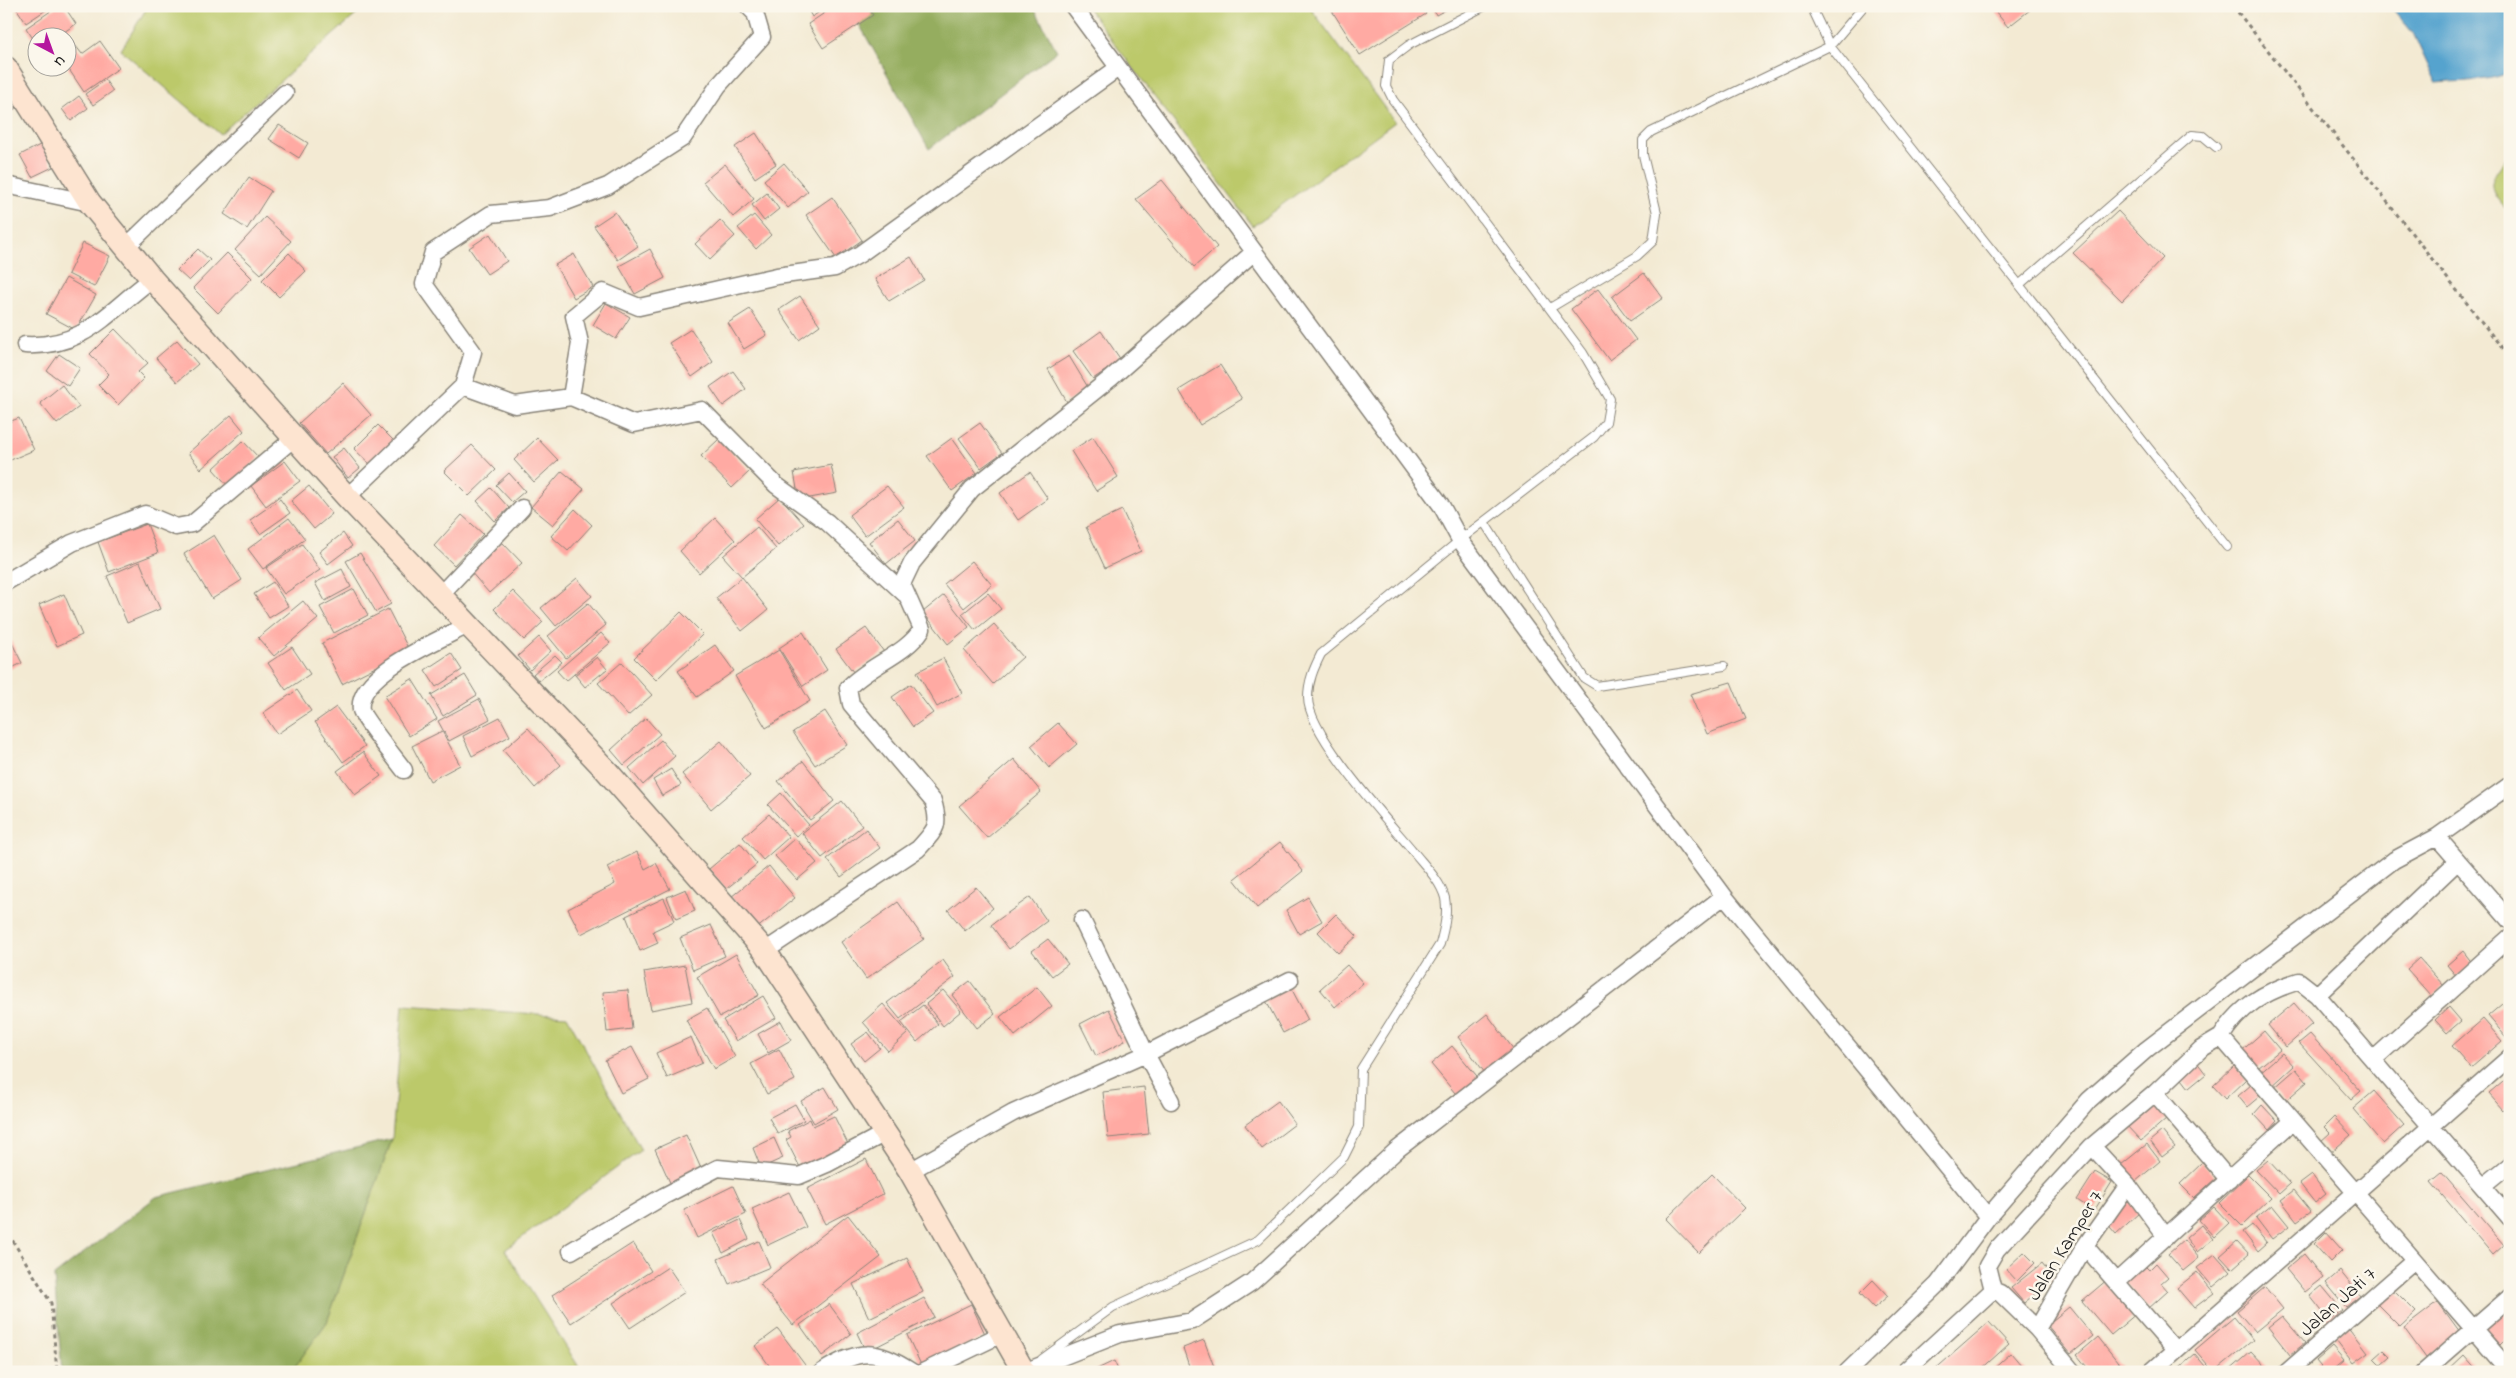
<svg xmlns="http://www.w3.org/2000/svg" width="2516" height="1378" font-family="'Indie Flower',sans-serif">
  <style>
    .green { fill: #bcc96b; stroke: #6c7244 }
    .forest { fill: #95ad5f; stroke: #58643e }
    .water { fill: #55a3ce; stroke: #386075 }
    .building { fill: #ffaaa3 }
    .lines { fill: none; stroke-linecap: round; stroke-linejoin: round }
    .lane-casing { stroke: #888378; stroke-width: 10 }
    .street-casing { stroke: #888378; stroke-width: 19 }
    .secondary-casing { stroke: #888378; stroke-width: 25 }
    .path { stroke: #888378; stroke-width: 3; stroke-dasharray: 4 4; stroke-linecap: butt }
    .lane { stroke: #fff; stroke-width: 8 }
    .street { stroke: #fff; stroke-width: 16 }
    .secondary { stroke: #fde4d0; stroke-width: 22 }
    .labels { text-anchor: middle; stroke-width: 5; stroke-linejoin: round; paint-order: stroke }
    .street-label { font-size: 20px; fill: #1c1c1c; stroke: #fbf7ec }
  </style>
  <rect width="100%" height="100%" fill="#fbf7ec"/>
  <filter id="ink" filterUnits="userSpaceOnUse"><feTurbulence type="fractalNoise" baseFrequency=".02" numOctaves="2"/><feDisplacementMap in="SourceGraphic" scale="10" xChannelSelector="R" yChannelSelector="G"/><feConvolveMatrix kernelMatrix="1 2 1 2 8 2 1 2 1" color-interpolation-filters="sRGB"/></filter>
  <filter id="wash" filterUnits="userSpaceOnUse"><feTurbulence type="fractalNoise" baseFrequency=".0096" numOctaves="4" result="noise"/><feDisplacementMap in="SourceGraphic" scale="20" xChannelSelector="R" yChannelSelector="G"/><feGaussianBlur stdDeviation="1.12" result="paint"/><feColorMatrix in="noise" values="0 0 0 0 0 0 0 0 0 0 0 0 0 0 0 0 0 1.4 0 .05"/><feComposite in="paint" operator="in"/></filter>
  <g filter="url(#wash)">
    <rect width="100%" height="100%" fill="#f3ead3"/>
    <path class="green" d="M148 6H366L220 134 121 50Z
      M1086 6H1309L1395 122 1253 226Z
      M2510 154V213C2483 187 2489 180 2510 154Z
      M403 1005 567 1016 641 1150 505 1250 582 1372H291L327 1322 392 1139Z"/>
    <path class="forest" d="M849 6H1033L1057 51 929 149Z
      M392 1139 327 1322 291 1372H62L54 1276 156 1197Z"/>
    <path class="water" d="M2390 6H2510V71C2496 82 2455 81 2436 83L2413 33Z"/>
    <g id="blocks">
      <path class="building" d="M15 6H52L26 23Z
        M58 6H64L76 24 55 38H38V46L26 28Z
        M806 6H828L812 17Z
        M835 6H867L873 15 823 48 808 24Z
        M1329 6H1421L1426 14 1360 55Z
        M1432 6H1453L1436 15Z
        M1991 6H2035L2008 27Z
        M68 36 82 54 100 41 119 68 84 92 68 68Z
        M105 80 113 91 93 105 85 94Z
        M6 92 15 109 6 114Z
        M79 96 88 108 71 121 62 109Z
        M279 125 308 143 299 158 269 139Z
        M756 133 776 164 755 178 735 147Z
        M42 144 53 167 32 177 20 155Z
        M784 163 808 191 788 208 764 180Z
        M725 164 754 199 733 217 703 182Z
        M249 177 271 191 247 229 224 214Z
        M1162 180 1217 247 1194 267 1136 199Z
        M767 193 779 209 764 221 752 205Z
        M832 197 862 240 836 258 806 215Z
        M2118 211 2163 258 2122 301 2073 253Z
        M615 212 638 246 618 260 594 226Z
        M754 215 771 235 756 249 738 228Z
        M265 217 291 241 261 274 235 250Z
        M720 220 735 236 710 260 695 244Z
        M490 234 507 261 487 274 469 248Z
        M83 243 110 256 94 287 68 274Z
        M198 249 210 260 189 281 177 270Z
        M650 249 665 278 635 294 619 266Z
        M227 253 252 278 218 313 193 288Z
        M289 253 306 271 279 297 262 280Z
        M574 254 593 287 574 298 555 265Z
        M911 257 924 280 889 301 875 279Z
        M1644 273 1663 298 1630 321 1612 297Z
        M66 278 96 295 76 330 46 314Z
        M1598 289 1636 340 1609 360 1571 309Z
        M800 296 820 325 799 340 779 310Z
        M606 303 630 317 616 339 593 325Z
        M750 309 767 335 744 349 728 323Z
        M115 329 148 363 138 372 144 378 118 405 98 385 109 374 90 354Z
        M691 329 713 362 692 377 669 343Z
        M1101 331 1121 360 1093 379 1073 351Z
        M177 340 198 364 177 382 156 358Z
        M59 354 80 368 68 386 47 371Z
        M1069 356 1089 389 1067 402 1048 369Z
        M1220 365 1242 399 1200 425 1179 390Z
        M733 371 746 389 723 406 710 387Z
        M343 383 371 415 326 454 299 423Z
        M62 385 79 407 57 424 40 403Z
        M231 415 244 431 201 469 188 453Z
        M19 418 34 450 6 462V423Z
        M980 423 1002 453 981 468 959 438Z
        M378 425 394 441 371 465 354 449Z
        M1093 437 1118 477 1096 491 1071 451Z
        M537 438 558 460 534 482 514 460Z
        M952 438 977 473 952 491 927 456Z
        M719 439 750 471 732 488 701 456Z
        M243 441 259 458 229 487 213 469Z
        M472 445 496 470 469 496 444 471Z
        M344 448 360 468 348 478 332 457Z
        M285 461 300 481 266 506 251 486Z
        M831 465 837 493 799 500 794 472Z
        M562 471 584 489 553 525 531 507Z
        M1030 472 1048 499 1018 520 1000 493Z
        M509 473 525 491 512 502 496 485Z
        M309 486 332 514 314 529 291 501Z
        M887 486 904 507 865 536 849 515Z
        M491 488 509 508 495 521 477 501Z
        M780 497 804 524 778 546 755 519Z
        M280 499 290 513 260 534 250 520Z
        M575 509 592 525 568 551 551 536Z
        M1122 510 1141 551 1105 568 1086 527Z
        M462 515 483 534 454 565 434 546Z
        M289 518 305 539 263 569 248 549Z
        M715 518 735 540 699 573 680 551Z
        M898 519 915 541 886 564 869 542Z
        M147 524 158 553 109 572 98 542Z
        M757 527 776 549 742 577 768 610 742 631 716 598 742 577 723 556Z
        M343 533 352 546 328 564 319 552Z
        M214 535 242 580 212 599 184 554Z
        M502 542 522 563 489 593 470 571Z
        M302 544 320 570 284 594 266 568Z
        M360 553 391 604 376 612 346 561Z
        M972 561 992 585 964 608 944 584Z
        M140 562 160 609 127 623 107 576Z
        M342 569 351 587 325 601 315 583Z
        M577 578 592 596 556 626 541 608Z
        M273 582 288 606 269 618 254 594Z
        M354 589 368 615 334 633 320 607Z
        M513 591 543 622 524 640 494 609Z
        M988 593 1001 609 975 630 962 614Z
        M64 594 82 635 57 646 39 605Z
        M944 595 969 627 948 644 923 612Z
        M303 601 318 619 274 656 258 638Z
        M588 603 606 625 566 658 548 636Z
        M388 609 409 650 342 684 322 643Z
        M681 612 703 634 656 680 634 658Z
        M994 624 1023 657 993 684 964 650Z
        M866 628 884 652 854 673 836 649Z
        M6 631 22 663 6 671Z
        M803 632 827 670 803 686 779 648Z
        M601 633 610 643 566 681 557 671Z
        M539 637 551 651 530 670 518 656Z
        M715 645 734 671 697 697 678 671Z
        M292 647 310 674 286 690 268 663Z
        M779 650 810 701 766 728 735 676Z
        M451 653 462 670 436 687 425 670Z
        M555 655 562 662 539 681 533 674Z
        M597 657 607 669 585 687 575 675Z
        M943 658 962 693 937 707 917 672Z
        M622 662 652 695 628 716 598 683Z
        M465 675 477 695 443 716 431 695Z
        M412 679 437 719 409 736 384 696Z
        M1731 682 1746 719 1707 734 1690 694Z
        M911 684 933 713 913 727 892 697Z
        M297 690 311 711 277 734 263 713Z
        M479 699 490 719 449 741 438 721Z
        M336 707 365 746 343 762 315 722Z
        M825 711 847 745 815 765 793 732Z
        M500 717 510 736 472 756 463 736Z
        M646 718 660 734 624 765 611 750Z
        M1058 723 1077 744 1049 768 1031 746Z
        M528 728 561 765 535 788 503 750Z
        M442 731 460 765 430 781 412 746Z
        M661 740 675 756 643 785 629 768Z
        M721 741 750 776 711 809 682 774Z
        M363 752 381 776 355 795 337 771Z
        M1014 759 1041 792 987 838 959 806Z
        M803 761 834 801 810 820 778 781Z
        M671 769 681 785 662 796 653 780Z
        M781 793 809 825 796 836 768 805Z
        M842 801 862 826 822 858 802 833Z
        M769 814 789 837 763 860 743 837Z
        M866 829 880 848 841 877 827 859Z
        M795 838 817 863 797 880 775 856Z
        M1280 842 1303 871 1257 908 1234 879Z
        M740 843 757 864 726 889 709 869Z
        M637 852 645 869 656 863 670 889 581 934 568 909 615 884 607 867Z
        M769 866 795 898 756 929 731 897Z
        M976 887 993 908 965 931 948 910Z
        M686 889 695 911 676 919 667 897Z
        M1030 897 1047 921 1009 949 991 925Z
        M1308 897 1322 921 1299 934 1286 910Z
        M664 898 674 921 653 931 658 943 640 951 626 916Z
        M898 902 924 939 866 979 841 942Z
        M1336 914 1357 936 1338 953 1318 932Z
        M711 925 725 956 693 970 680 938Z
        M1048 939 1068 964 1052 976 1032 951Z
        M2463 951 2473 964 2457 977 2447 965Z
        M736 954 759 995 720 1017 697 977Z
        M2419 958 2444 986 2432 997 2407 969Z
        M943 960 955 977 900 1019 887 1003Z
        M685 965 692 1002 651 1010 644 972Z
        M1347 965 1363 983 1335 1007 1320 989Z
        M970 981 995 1014 977 1028 952 995Z
        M1290 986 1308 1020 1283 1033 1265 999Z
        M1037 987 1052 1006 1015 1036 1000 1017Z
        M628 990 632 1029 607 1032 603 992Z
        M943 990 961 1011 943 1026 926 1004Z
        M763 996 776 1018 736 1041 723 1020Z
        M2294 1003 2312 1024 2286 1047 2268 1025Z
        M883 1004 908 1033 888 1051 863 1022Z
        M2502 1004 2510 1013V1033L2506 1037 2488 1016Z
        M923 1005 938 1024 917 1042 901 1022Z
        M2449 1007 2461 1021 2447 1033 2435 1020Z
        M707 1008 735 1057 714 1069 686 1020Z
        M1109 1009 1125 1041 1096 1056 1080 1024Z
        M1487 1014 1514 1050 1485 1073 1458 1037Z
        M2483 1019 2502 1041 2471 1068 2452 1046Z
        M781 1021 791 1040 768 1053 758 1034Z
        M2264 1031 2280 1050 2253 1072 2238 1054Z
        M868 1032 880 1048 864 1061 851 1044Z
        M2310 1034 2361 1091 2351 1100 2299 1043Z
        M691 1037 702 1063 667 1078 656 1053Z
        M1452 1046 1481 1081 1460 1099 1431 1064Z
        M632 1047 649 1079 621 1093 605 1060Z
        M779 1049 795 1080 767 1094 751 1064Z
        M2282 1053 2294 1066 2270 1088 2258 1074Z
        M2196 1061 2206 1074 2189 1088 2179 1075Z
        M2234 1066 2246 1079 2225 1099 2213 1086Z
        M2296 1069 2307 1082 2284 1102 2273 1089Z
        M2510 1076V1104L2503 1110 2489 1094Z
        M2251 1085 2260 1096 2247 1107 2238 1096Z
        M825 1087 838 1109 814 1123 801 1101Z
        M1144 1087 1149 1134 1108 1138 1103 1092Z
        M2374 1091 2404 1125 2383 1144 2353 1109Z
        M2151 1100 2167 1118 2141 1141 2125 1124Z
        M1278 1101 1295 1124 1262 1149 1245 1125Z
        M795 1104 804 1120 778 1134 769 1118Z
        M2262 1105 2277 1121 2269 1130 2254 1114Z
        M834 1116 850 1148 803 1173 786 1140 791 1137 788 1131 810 1119 813 1126Z
        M2334 1117 2351 1135 2330 1153 2320 1142 2330 1133 2324 1127Z
        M2162 1131 2175 1147 2162 1157 2150 1141Z
        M686 1135 703 1173 672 1187 655 1149Z
        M774 1138 783 1158 761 1168 753 1148Z
        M2147 1144 2160 1161 2135 1182 2121 1165Z
        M866 1159 883 1194 825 1224 807 1189Z
        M2268 1160 2290 1184 2279 1194 2256 1170Z
        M2202 1163 2216 1178 2194 1198 2180 1184Z
        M2095 1172 2112 1182 2094 1211 2077 1200Z
        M2442 1173 2504 1245 2493 1255 2431 1182Z
        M1712 1174 1745 1208 1699 1253 1666 1219Z
        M2248 1175 2271 1198 2242 1226 2219 1203Z
        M2312 1175 2326 1194 2315 1203 2300 1184Z
        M733 1186 746 1214 697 1238 684 1210Z
        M2294 1190 2311 1211 2297 1221 2281 1200Z
        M789 1192 806 1227 768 1245 752 1209Z
        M2128 1201 2139 1213 2116 1234 2105 1221Z
        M2272 1205 2289 1226 2272 1239 2256 1218Z
        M2214 1207 2229 1223 2214 1237 2199 1220Z
        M848 1215 881 1257 793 1325 760 1284Z
        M740 1220 749 1239 723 1253 713 1233Z
        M2201 1225 2213 1239 2197 1252 2186 1238Z
        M2252 1225 2267 1243 2258 1251 2243 1232Z
        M2326 1232 2342 1250 2330 1262 2314 1244Z
        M2184 1240 2199 1258 2183 1271 2168 1254Z
        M759 1241 770 1267 729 1284 718 1259Z
        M2237 1241 2249 1254 2232 1269 2220 1256Z
        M633 1243 651 1271 571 1323 552 1295Z
        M2024 1252 2035 1263 2017 1281 2006 1269Z
        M2215 1254 2231 1272 2213 1287 2197 1268Z
        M2304 1254 2323 1278 2305 1292 2286 1269Z
        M907 1258 923 1292 869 1318 853 1284Z
        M2042 1263 2054 1278 2024 1303 2011 1288Z
        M2156 1263 2168 1277 2161 1283 2168 1291 2148 1309 2124 1282 2143 1264 2149 1270Z
        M668 1267 685 1292 630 1328 613 1303Z
        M2340 1271 2360 1296 2346 1307 2326 1283Z
        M2197 1272 2214 1293 2194 1308 2177 1288Z
        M2108 1279 2137 1313 2111 1335 2082 1301Z
        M1873 1280 1888 1296 1874 1308 1860 1293Z
        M2322 1286 2342 1310 2329 1320 2310 1296Z
        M2265 1287 2283 1309 2255 1332 2237 1311Z
        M2392 1288 2416 1312 2400 1327 2377 1304Z
        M924 1298 934 1317 866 1352 857 1333Z
        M2438 1302 2460 1332 2426 1358 2404 1328Z
        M829 1304 851 1334 822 1356 800 1325Z
        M971 1304 986 1336 922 1367 907 1335Z
        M2505 1305 2510 1310V1335L2500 1345 2482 1326Z
        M2069 1307 2093 1336 2071 1354 2047 1325Z
        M2282 1316 2305 1343 2290 1355 2268 1327Z
        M2234 1317 2253 1340 2214 1372 2195 1350Z
        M1989 1322 2009 1344 1978 1372H1932Z
        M2348 1326 2368 1352 2353 1363 2333 1337Z
        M778 1329 808 1369 804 1372H774L755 1346Z
        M2098 1337 2122 1367 2116 1372H2091L2077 1355Z
        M1204 1340 1216 1372H1191L1183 1348Z
        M2332 1347 2344 1361 2331 1372H2325L2316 1361Z
        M2383 1350 2390 1357 2381 1365 2374 1358Z
        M2251 1352 2266 1368 2262 1372H2228Z
        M2011 1353 2027 1372H1990Z
        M2195 1354 2210 1372H2174Z
        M2464 1355 2479 1372H2446Z
        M884 1360 892 1372H868Z
        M1114 1361 1119 1372H1091Z"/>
    </g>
  </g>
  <g filter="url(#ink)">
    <use href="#blocks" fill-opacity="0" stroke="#888378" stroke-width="1"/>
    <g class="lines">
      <g class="lane-casing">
        <path id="lane" d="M1811 6 1830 46 1864 6
          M2019 285 2192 135 2203 136 2216 147
          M1550 308 1637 256 1653 241 1657 213 1643 155V140L1651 132 1830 46 2227 547
          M1484 522 1584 678 1597 686 1724 666
          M1042 1359 1113 1307 1258 1240 1344 1157 1359 1127 1361 1069 1440 944C1444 929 1448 914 1445 898 1440 880 1424 865 1413 851 1388 821 1308 734 1308 698 1308 681 1314 668 1321 654L1460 540 1594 437 1606 422 1610 399 1583 353 1393 100 1386 86 1389 60 1409 45 1485 6"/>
      </g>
      <g class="street-casing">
        <path id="street" d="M1073 6 1441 505 1460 540 1724 896 1988 1217
          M6 185 90 203
          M126 247 285 93
          M25 345C86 348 108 311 152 279
          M463 386 515 405 571 397 634 424 702 410 776 485 827 522 905 594
          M571 397 580 343 574 316 603 292 639 307 777 276 835 268 860 254 1118 68
          M347 497 463 386 473 352 424 284 433 252 491 214 550 208 608 186 683 138 718 86 762 37 755 13 748 6
          M6 582 72 543 145 514 176 527 192 524 293 439
          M440 595 522 508
          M404 770C396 759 363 719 361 710 355 674 442 639 468 625
          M2437 837 2510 921
          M1082 920 1146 1054 1171 1101
          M765 951 918 849C935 830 941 827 933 801L851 704 848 688C869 665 906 655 922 629L902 584 912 563 972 489 1111 378 1254 252
          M2317 995 2458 861
          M2221 1037 2201 1049 2155 1093 2229 1180
          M2373 1060 2510 937
          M2092 1146 2128 1185 2166 1237
          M910 1171 1013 1113 1146 1054 1290 980
          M2483 1187 2510 1165
          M2510 1218 2317 995 2299 981C2264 992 2240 1006 2221 1037L2510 1371
          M2085 1246 2116 1282 2293 1121
          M571 1251 664 1196 718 1168 799 1176 827 1164 885 1133
          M2116 1282 2175 1350
          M1993 1290 1987 1266 1997 1249 2092 1146 2155 1093
          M1993 1290 2000 1293 2037 1329 2073 1372
          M2037 1329 2085 1246 2128 1185
          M822 1372C859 1349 875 1348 912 1372
          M923 1372 1002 1334
          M1024 1372 1120 1334 1192 1321 1252 1282 1398 1149 1724 896
          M1847 1372 1938 1284 1988 1217 2089 1100 2147 1049 2394 860 2437 837 2510 785
          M1904 1372 1993 1290
          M2151 1372 2510 1057
          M2287 1372 2414 1261
          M2424 1372 2510 1297"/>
      </g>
      <g class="secondary-casing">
        <path id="secondary" d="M6 68 90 203 152 279 347 497 605 769 765 951 910 1171 1024 1372"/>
      </g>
      <path class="path" d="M2233 6 2510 358
        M6 1239 11 1238 51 1303 57 1372"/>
      <use href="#lane" class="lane"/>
      <use href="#street" class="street"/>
      <use href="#secondary" class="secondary"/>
    </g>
  </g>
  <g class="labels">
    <g class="street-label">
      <text transform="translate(2064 1245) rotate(-58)" y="7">Jalan Kamper 7</text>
      <text transform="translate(2337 1301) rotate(-41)" y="7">Jalan Jati 7</text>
    </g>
  </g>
  <rect width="2516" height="1378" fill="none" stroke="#fbf7ec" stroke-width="25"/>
  <g transform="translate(52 52) rotate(139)"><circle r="24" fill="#fbf7ec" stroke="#a29f99"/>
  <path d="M0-4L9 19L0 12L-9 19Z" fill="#b5179e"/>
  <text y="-8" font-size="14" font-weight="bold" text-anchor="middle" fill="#1c1c1c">U</text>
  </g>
</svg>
